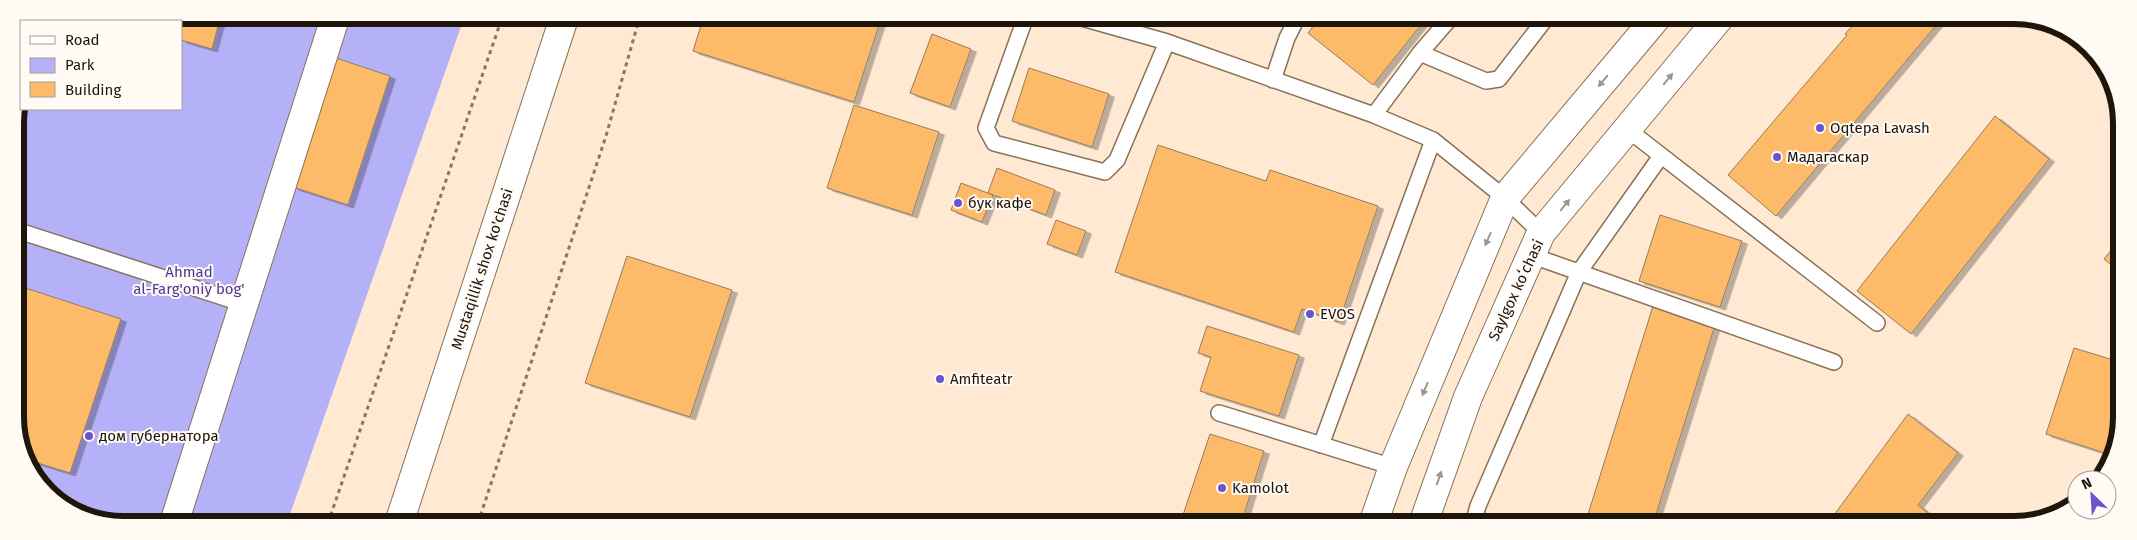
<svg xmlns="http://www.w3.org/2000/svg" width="2137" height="540" font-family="'Fira Sans',sans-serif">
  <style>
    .green { fill: #b5b1f8 }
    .building { fill: #fdba69; stroke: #947c61; filter: url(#shadow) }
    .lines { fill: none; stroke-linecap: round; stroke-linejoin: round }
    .lane-casing { stroke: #887156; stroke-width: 18 }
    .street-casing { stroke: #887156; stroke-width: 30 }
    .secondary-casing { stroke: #887156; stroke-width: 30 }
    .path { stroke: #867767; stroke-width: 3; stroke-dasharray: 4 4; stroke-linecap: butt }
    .lane { stroke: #fff; stroke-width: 15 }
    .street { stroke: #fff; stroke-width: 28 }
    .secondary { stroke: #fff; stroke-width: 28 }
    .oneway { fill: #9a9691 }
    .poi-dot { fill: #6854cd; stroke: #fffaf4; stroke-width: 2 }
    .labels { text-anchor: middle; stroke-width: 4; stroke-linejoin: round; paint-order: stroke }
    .poi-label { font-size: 15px; fill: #1e150b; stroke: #fffaf4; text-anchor: start }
    .street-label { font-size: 15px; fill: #1e150b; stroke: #fffaf4 }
    .park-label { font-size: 15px; fill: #4b389c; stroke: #fffaf4 }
    .rim { fill: none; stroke: #1e150b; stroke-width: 6 }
  </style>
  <defs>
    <filter id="shadow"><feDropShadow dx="5.5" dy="3" stdDeviation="0" flood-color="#0004"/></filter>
  </defs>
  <rect width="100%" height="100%" fill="#ffe9d2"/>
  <path class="green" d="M122 15H465L287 523H118L84 514 46 493 17 439 15 116 21 93V109H181V21H91Z"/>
  <path class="building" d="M122 15H221L212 49 181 40V21H112L103 19Z
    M704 16H882L854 102 693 51Z
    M1321 16H1428L1373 85 1308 33Z
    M1860 17H1943L1776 216 1728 175 1847 35 1845 34Z
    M932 34 971 49 950 107 910 93Z
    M336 58 390 76 348 205 293 187Z
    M1029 68 1109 94 1092 147 1012 121Z
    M854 105 939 132 912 215 827 188Z
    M1995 116 2049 159 1911 334 1857 291Z
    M1158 145 1266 181 1270 170 1378 206 1339 322 1302 309 1294 332 1115 272Z
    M997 168 1055 190 1046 215 988 193Z
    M961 183 993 195 982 222 951 210Z
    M1660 215 1742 241 1720 307 1639 281Z
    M1056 220 1086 231 1077 255 1047 244Z
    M2120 239V272L2104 259Z
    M627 256 732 290 690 417 585 383Z
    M16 285 121 319 70 473 28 460 17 439Z
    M1653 306 1715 325 1653 524H1585Z
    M1207 326 1299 355 1279 416 1200 391 1211 357 1198 353Z
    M2074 348 2120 362V439L2111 455 2046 434Z
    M1908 414 1958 453 1918 505 1943 525H1846L1834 515Z
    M1210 434 1264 451 1241 524H1180Z"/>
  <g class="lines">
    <g class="lane-casing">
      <path id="lane" d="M1026 16 986 128 994 143 1105 172 1117 160 1167 42
        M1075 16 1167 42 1374 115 1433 140 1505 198 1541 233
        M1420 53 1486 81 1499 79 1547 17
        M1273 80 1287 38 1298 16
        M1374 115 1420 53 1452 16
        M1627 129 1877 323
        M16 230 244 304
        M1530 255 1834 362
        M1219 413 1393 467
        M1321 445 1433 140
        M1473 524 1478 506 1579 272 1661 156"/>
    </g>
    <g class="street-casing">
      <path id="street" d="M174 523 336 15
        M399 523 565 15"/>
    </g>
    <g class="secondary-casing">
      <path id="secondary" d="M1373 524 1393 467 1505 198 1657 17
        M1423 524 1468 397 1541 233 1720 17"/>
    </g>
    <path class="path" d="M328 523 503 15
      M478 523 606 136 640 16"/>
    <use href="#lane" class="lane"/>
    <use href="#street" class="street"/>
    <use href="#secondary" class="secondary"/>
  </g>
  <defs><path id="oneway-solid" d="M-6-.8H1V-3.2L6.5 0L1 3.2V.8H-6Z" transform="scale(1.25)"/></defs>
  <g class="oneway">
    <use href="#oneway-solid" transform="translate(1668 79) rotate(-51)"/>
    <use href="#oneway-solid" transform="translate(1603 81) rotate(130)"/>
    <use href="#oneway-solid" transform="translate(1565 205) rotate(-51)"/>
    <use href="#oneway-solid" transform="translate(1488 239) rotate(113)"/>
    <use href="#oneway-solid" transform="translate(1425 389) rotate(113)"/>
    <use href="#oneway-solid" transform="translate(1439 478) rotate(-71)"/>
  </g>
  <g class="poi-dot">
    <circle cx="1820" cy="128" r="5"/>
    <circle cx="1777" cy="157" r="5"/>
    <circle cx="958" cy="203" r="5"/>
    <circle cx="1310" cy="314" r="5"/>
    <circle cx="940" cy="379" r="5"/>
    <circle cx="89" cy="436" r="5"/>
    <circle cx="1222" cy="488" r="5"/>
  </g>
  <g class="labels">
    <g class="poi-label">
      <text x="1830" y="133">Oqtepa Lavash</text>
      <text x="1787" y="162">Мадагаскар</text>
      <text x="968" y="208">бук кафе</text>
      <text x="1320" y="319">EVOS</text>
      <text x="950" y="384">Amfiteatr</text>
      <text x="99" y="441">дом губернатора</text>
      <text x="1232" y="493">Kamolot</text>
    </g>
    <g class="street-label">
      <text transform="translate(482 269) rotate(-72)" y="5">Mustaqillik shox ko'chasi</text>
      <text transform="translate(1516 290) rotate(-65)" y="5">Saylgox koʻchasi</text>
    </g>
    <g class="park-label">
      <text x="189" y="277">Ahmad<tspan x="189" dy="17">al-Farg'oniy bog'</tspan></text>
    </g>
  </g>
  <path d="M0 0H2137V540H0ZM123 24H2014A99 99 0 0 1 2113 123V417A99 99 0 0 1 2014 516H123A99 99 0 0 1 24 417V123A99 99 0 0 1 123 24Z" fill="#fffaf4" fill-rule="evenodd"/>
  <path class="rim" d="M123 24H2014A99 99 0 0 1 2113 123V417A99 99 0 0 1 2014 516H123A99 99 0 0 1 24 417V123A99 99 0 0 1 123 24Z"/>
  <rect x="20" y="20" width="162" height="90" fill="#fffaf4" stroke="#a59e97"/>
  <rect x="30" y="36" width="25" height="8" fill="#ffffff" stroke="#a59e97"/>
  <text x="65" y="45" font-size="15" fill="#1e150b">Road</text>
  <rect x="30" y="58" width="25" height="15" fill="#b5b1f8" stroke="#a59e97"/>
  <text x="65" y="70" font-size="15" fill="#1e150b">Park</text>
  <rect x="30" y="82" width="25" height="15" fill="#fdba69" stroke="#a59e97"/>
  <text x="65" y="95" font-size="15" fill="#1e150b">Building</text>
  <g transform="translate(2092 495) rotate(335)"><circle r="24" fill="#fffaf4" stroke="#a59e97"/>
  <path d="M0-4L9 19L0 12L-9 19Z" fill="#6854cd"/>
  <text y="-8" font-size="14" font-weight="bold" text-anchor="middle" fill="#1e150b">N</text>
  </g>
</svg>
